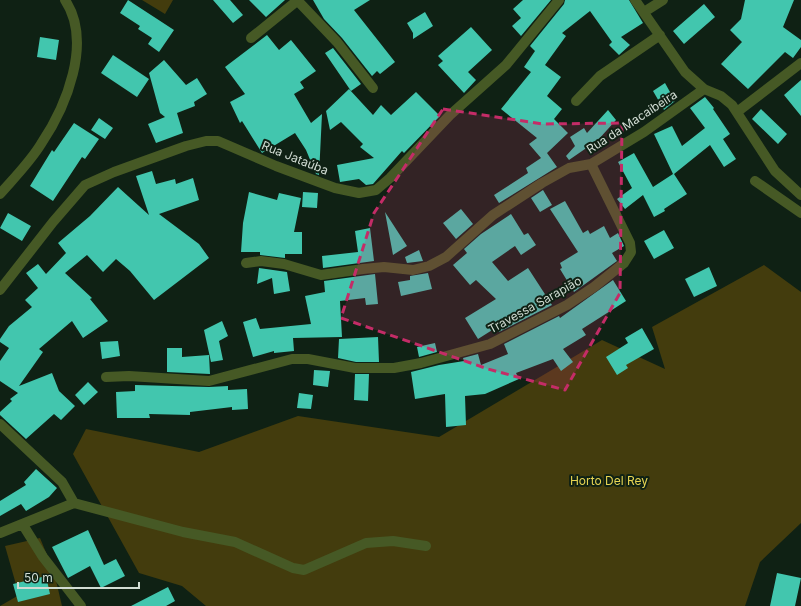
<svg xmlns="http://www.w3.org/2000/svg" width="801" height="606" font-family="Inter,sans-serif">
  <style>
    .green { fill: #433c0d }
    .building { fill: #42c6ae }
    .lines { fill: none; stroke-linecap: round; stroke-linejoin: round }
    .minor { stroke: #465925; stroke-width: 10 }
    .marked { fill: #c42c67; fill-opacity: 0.2; stroke: #c42c67; stroke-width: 3; stroke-dasharray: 8 5; stroke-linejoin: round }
    .labels { text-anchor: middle; stroke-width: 4; stroke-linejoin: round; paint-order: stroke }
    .street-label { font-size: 12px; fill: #d1dcd3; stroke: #0f2114 }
    .park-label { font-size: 12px; fill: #e8d553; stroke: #0f2114 }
  </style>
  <rect width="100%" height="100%" fill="#0f2114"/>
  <path class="green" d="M142 0H173L165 14Z
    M764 265 801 292V523L760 562 745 606H206L182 586 139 573 73 454 86 429 199 452 298 416 439 437 602 340 665 369 652 327Z
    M40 538 54 572 62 606H0L19 595 5 546Z"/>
  <path class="building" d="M128 0 174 30 159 52 148 44 152 38 138 29 140 26 120 13Z
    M213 0H230L243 15 233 23Z
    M249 0H285L266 17Z
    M313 0H370L354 10 395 62 380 74 377 71 372 76 342 38 324 19Z
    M523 0H551L521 36 512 26 521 18 513 9Z
    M565 0H629L643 23 621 37 630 45 619 55 609 45 612 42 590 11 562 33 566 36 545 65 561 77 547 96 562 109 554 119 568 133 547 153 557 167 499 203 494 195 528 173 526 168 541 158 529 144 537 138 501 109 531 72 524 67 535 51 530 46 564 4Z
    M745 0H794L783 27 801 40V47L793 58 785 52 748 89 721 64 742 42 730 30 741 19Z
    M704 4 715 17 684 44 673 31Z
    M425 12 433 26 413 39V33L407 23Z
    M471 27 492 50 468 72 476 80 464 93 438 65 443 61 438 56Z
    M267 35 279 50 291 40 316 71 300 82 304 88 294 94 311 123 322 114 319 175 316 174 306 150 295 133 262 153 242 121 240 123 230 102 245 94 225 67Z
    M40 37 59 40 56 60 37 57Z
    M333 48 361 84 351 91 325 53Z
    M113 55 149 79 137 97 101 73Z
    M164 60 186 85 197 78 207 94 194 102 195 106 177 113 183 133 156 143 148 124 165 117 160 113 149 73Z
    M801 80V116L784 95Z
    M665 83 675 101 664 110 653 91Z
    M349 89 373 115 381 105 391 115 416 92 440 116 404 153 402 151 373 184 366 185 359 179 340 182 337 165 374 158 360 147 363 144 341 122 330 130 326 111Z
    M705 97 714 108 713 109 730 134 723 139 736 159 724 167 710 145 674 174 687 194 664 209 665 211 654 217 643 195 625 209 617 199 632 188 618 162 634 153 653 187 673 174 654 134 672 126 682 146 705 128 690 108Z
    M761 109 787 134 778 144 752 119Z
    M608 110 616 120 598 140 569 160 566 156 575 146 570 137 584 128 587 133Z
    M99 118 113 128 105 139 91 130Z
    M74 123 99 139 85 159 82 157 53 201 30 186 52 150 54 152Z
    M152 171 156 184 175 179 176 184 193 178 199 200 159 214 199 244 209 258 154 300 130 271 116 259 103 272 87 255 65 273 92 298 90 299 108 321 83 338 72 321 39 349 43 352 19 386 52 373 59 391 75 406 61 420 54 414 26 439 0 415V412L12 401 10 399 18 393 0 381V361L9 348 0 342V339L9 326 32 307 25 300 38 288 26 273 38 264 46 274 66 253 58 243 90 216 118 187 149 215 136 176Z
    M543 190 552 205 540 212 531 198Z
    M249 192 277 200 279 193 301 198 294 232H302V254H285V258L260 255V252H241L243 223Z
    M303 192 318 193 317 208 302 207Z
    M565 201 583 233 588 230 590 234 604 226 610 238 618 233 624 246 612 253 617 261 574 292 560 269 562 268 560 263 578 252 550 209Z
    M461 209 473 224 456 239 443 223Z
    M385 212 407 246 393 255Z
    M8 213 31 226 22 241 0 228Z
    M511 214 524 235 528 233 536 245 521 255 515 246 492 262 508 281 528 268 552 305 499 332 497 327 478 339 465 318 496 299 476 280 470 285 453 265 467 253 464 249 481 234Z
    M370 228 374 261 323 268 322 256 358 252 355 231Z
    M664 230 674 248 654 259 644 241Z
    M419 250 423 261 407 263 405 257Z
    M709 267 717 286 694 297 685 279Z
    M259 268 287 272 290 291 274 294 272 278 257 284Z
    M428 273 432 289 401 296 398 282 410 280V276Z
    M375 274 378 304 366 305 365 298 340 301 342 337 293 338 294 351 274 353V351L253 357 243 322 256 318 260 329 311 324 305 296 325 292 324 281Z
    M613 280 626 301 582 329 586 335 563 349 573 362 561 371 553 359 516 373 519 379 485 394 465 396 466 425 446 427 445 394 415 399 411 372 439 365 464 361 463 358 478 354 481 365 508 354 504 344 559 316 560 318Z
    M222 321 228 336 219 341 223 360 211 362 204 330Z
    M642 328 654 349 626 365 628 368 617 375 606 357 628 343 625 338Z
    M378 337 379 362H356L338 358 339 339Z
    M118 341 120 356 102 359 100 342Z
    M435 343 437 352 419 357 417 347Z
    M167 348H182V357L209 355 210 374 167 372Z
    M314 370 330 371 328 387 313 385Z
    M355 374H369L368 401 354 400Z
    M88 382 98 392 84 405 75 395Z
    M135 385 209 387 228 386V390L247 389 248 409 232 410V407L190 412V415L149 414 150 418H117L116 392 135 391Z
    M299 393 313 395 311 409 297 408Z
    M36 469 57 488 49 497 26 511 21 504 0 516V501L26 485 24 482Z
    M88 530 104 565 116 559 125 576 101 588 90 566 68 578 52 547Z
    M777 573 801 578 795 606H770Z
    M46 576 50 594 18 602 13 584Z
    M168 587 175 601 166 606H131Z"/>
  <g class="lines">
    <path class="minor" d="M297 0 337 42 373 88
      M635 0 685 72 704 89 721 96 732 105 775 171 801 195
      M644 12 663 0
      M251 38 298 0
      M576 101 600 76 660 35
      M737 112 801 63
      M755 181 801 213
      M0 194C14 178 30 162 41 144 66 107 93 42 65 0
      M246 263 261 261 284 264 321 275 363 269 384 267 413 270 429 266 446 257 493 215 542 183 569 168 591 164 644 132 704 89
      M0 290 53 222 85 185 114 172 186 146 206 141H218L276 166 335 188 359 193 376 190 390 178 450 115 506 65 559 0
      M106 377 129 376 209 381 292 359H308L355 368H394L421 363 490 344 567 305 594 287 624 263 631 252 630 243 591 164
      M0 424 62 482 74 503
      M74 503 183 532 235 542 293 568 304 570 366 543 393 541 426 546
      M23 525 43 557 81 606
      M0 533 74 503"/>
  </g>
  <path class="marked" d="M443 109 543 124 622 123 620 293 565 390 488 369 341 318 374 213Z"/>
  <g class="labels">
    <g class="street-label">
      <text transform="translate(632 122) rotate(-33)" y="4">Rua da Macaibeira</text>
      <text transform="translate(295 158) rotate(22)" y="4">Rua Jataúba</text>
      <text transform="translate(535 305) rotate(-29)" y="4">Travessa Sarapião</text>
    </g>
    <g class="park-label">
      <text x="609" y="485">Horto Del Rey</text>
    </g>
  </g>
  <path d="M18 582v6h121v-6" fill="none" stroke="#d1dcd3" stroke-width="2"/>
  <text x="24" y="582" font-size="12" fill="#d1dcd3" stroke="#0f2114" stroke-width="3" paint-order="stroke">50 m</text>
</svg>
